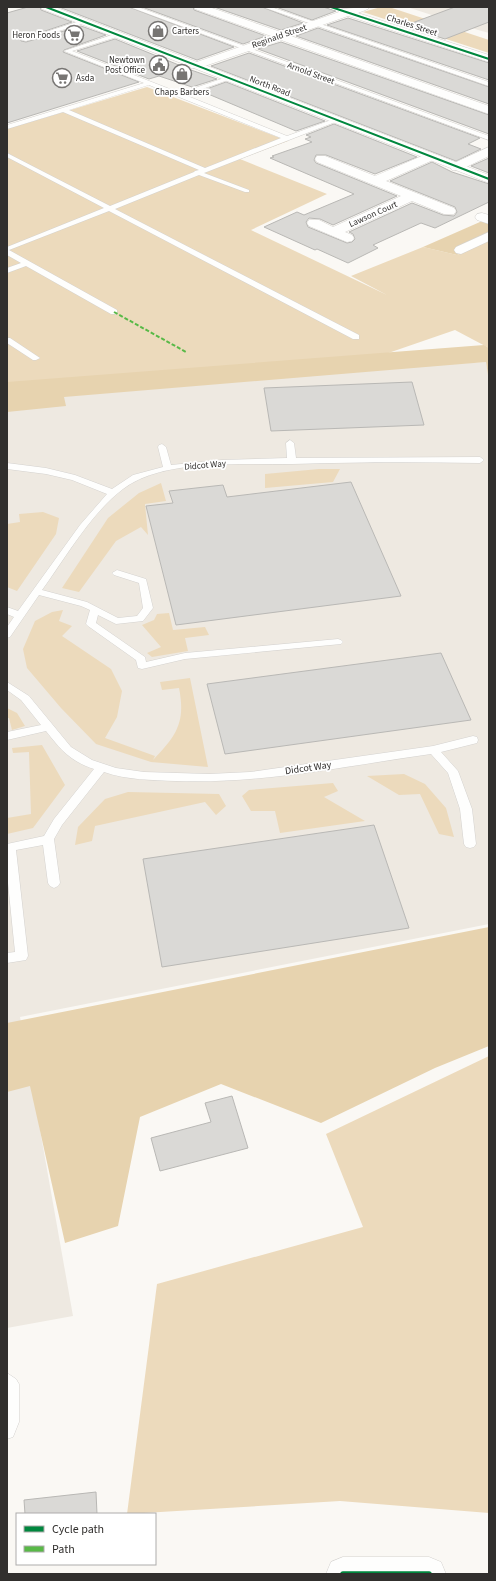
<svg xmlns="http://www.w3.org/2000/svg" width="496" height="1581" font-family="'Source Sans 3',sans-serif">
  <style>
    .built { fill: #eee9e1 }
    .green { fill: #ecdabc }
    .forest { fill: #e7d3af }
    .building { fill: #dad9d6; stroke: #b9b8b5 }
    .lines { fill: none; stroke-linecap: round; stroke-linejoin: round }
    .lane-casing { stroke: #d4d2cf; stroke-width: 1 }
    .street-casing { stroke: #d4d2cf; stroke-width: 1 }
    .secondary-casing { stroke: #d4d2cf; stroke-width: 1 }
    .primary-casing { stroke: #d4d2cf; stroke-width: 1 }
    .lane { fill: #fefefd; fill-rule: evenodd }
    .street { fill: #fefefd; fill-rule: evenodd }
    .secondary { fill: #fefefd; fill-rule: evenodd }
    .primary { fill: #fefefd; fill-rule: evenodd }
    .quiet { stroke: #58b947; stroke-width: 2; stroke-dasharray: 4 2; stroke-linecap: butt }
    .cycleway-far1-casing { stroke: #fff; stroke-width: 3.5 }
    .cycleway-casing { stroke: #fff; stroke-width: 8 }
    .cycleway-far1 { stroke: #00873e; stroke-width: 2 }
    .cycleway { stroke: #00873e; stroke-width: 5.5 }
    .labels { text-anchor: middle; stroke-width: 3.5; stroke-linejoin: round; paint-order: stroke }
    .far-street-label { font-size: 9px; fill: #312f2d; stroke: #fff }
    .far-poi-label { font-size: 9px; fill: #312f2d; stroke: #fff; text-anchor: start }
    .street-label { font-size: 10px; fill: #312f2d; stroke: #fff }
  </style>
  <rect width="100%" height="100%" fill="#faf8f4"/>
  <path class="built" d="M407 7H489V33L478 30Z
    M486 362 489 382V924L20 1017 73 1316 7 1328V390Z"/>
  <path class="green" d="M381 7H389L489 40V53L363 12Z
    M147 87 288 141 240 159 327 194 251 230 387 295 351 276 423 247 457 255 489 241V348L455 330 368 360 7 384V129Z
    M319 469H340L333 482 265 488V474Z
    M161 483 166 501 145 504 148 535 141 527 116 541 79 592 62 588 108 518 139 493Z
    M43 512 59 518 56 534 17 591 7 587V524L20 522 19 514Z
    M63 610 59 621 72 626 62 636 111 669 122 691 117 717 105 738 155 756 153 760C176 736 186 723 179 688L162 690 160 682 190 678 208 767 151 762 96 744 61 708 27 668 23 649 35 621 52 612Z
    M169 613 173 630 205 627 209 635 185 638 188 651 152 657 147 653 161 647 142 625 154 620 157 614Z
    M7 708 17 713 25 726 12 730 9 718H7Z
    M42 745 65 785 33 828 7 834V818L31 814 29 752 13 753 12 748Z
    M404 774 425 784 446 808 454 837 439 834 420 794 399 795 367 776Z
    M333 783 338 791 324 797 365 821 280 833 275 811H251L242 796 249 790Z
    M128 792 219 794 226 806 216 815 205 802 95 826 92 841 75 845 78 827 105 799Z
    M489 1056V1513L340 1501 127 1514 157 1284 363 1227 326 1134Z"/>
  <path class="forest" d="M489 218V241L457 255 423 247Z
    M484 345 489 348V382L486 362 64 397 66 406 7 412V382Z
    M489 927V1046L435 1068 321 1123 221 1084 140 1117 118 1226 65 1243 30 1086 7 1092V1023Z"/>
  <path class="building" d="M28 7H40L41 10 72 22 21 39V41L26 42 81 26 106 35 64 50 63 52 139 82 7 123V13Z
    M59 7H129L234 47 197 60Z
    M142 7H193L194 10 266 36 243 44Z
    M214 7H262L303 23 281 30Z
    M276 7H323L336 11 312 20Z
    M455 7H489V22L445 39 404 26Z
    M348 18 489 63V80L327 25Z
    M318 28 489 87V104L296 36Z
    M115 39 191 70 217 79 192 87 159 76 149 79 77 51Z
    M281 42 489 115V134L258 49Z
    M249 53 480 138 468 144 481 149 456 161 211 66Z
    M226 82 325 121 296 131 201 91Z
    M334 124 417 157 375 174 326 155H316L314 160 316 163 397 196 333 225 320 219 309 218 306 222 308 227 347 243 352 242 355 239 353 234 349 232 412 203 443 215 454 216 457 212 455 207 390 181 432 162 452 172 489 184V202L435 228 421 223 373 245 378 248 348 263 317 249 315 250 264 227 297 212 304 215 354 194 270 158 274 157 272 156 312 142 305 139 311 137 306 135Z
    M489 158V173L471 166Z
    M412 382 424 425 271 431 264 388Z
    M351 482 401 596 176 625 146 506 173 503 169 491 223 485 227 497Z
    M441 653 471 720 225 754 207 684Z
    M374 825 409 928 162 967 143 859Z
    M232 1096 248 1148 160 1171 151 1138 211 1122 205 1103Z
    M96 1492 97 1514H25L24 1500Z"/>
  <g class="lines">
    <g class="lane-casing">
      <path id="lane" d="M130 7H138L489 136V140Z
        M263 7H271L489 82V86Z
        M83 20 86 22 85 23 26 41 21 40Z
        M118 33 120 34V36L72 51 180 93 227 77H231V79L185 95 287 136 334 119H338V121L204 173 249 190V192H245L199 175 115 209 359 335V339H353L109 211 9 250 117 310V314H111L26 266 7 273V268L21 263 7 255V247L104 208 7 157V153L110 206 194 172 195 171 199 170 63 112 7 129V125L144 83 64 51ZM149 85 281 138 205 168 69 110Z
        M7 338H10L40 358 36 360H33L7 343Z
        M290 440 294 443 296 458 480 457 484 460 480 463C417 462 355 462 292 464 244 465 163 458 123 489 91 513 66 557 42 590L87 602 118 618 137 616 143 608 139 583 114 575 112 573 117 570 146 579 153 608 143 621 116 624 98 615 96 623 145 657 146 662 185 653 338 639 341 640 343 642 341 644 185 659 142 669 138 668 136 660 88 626 86 624 90 610 81 606 39 595 10 637 7 638V627L14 617 7 614V607L18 611 80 525 107 494 72 480 46 474 7 469V463L46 468 75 475 112 489 133 475 163 467 158 447 159 445 162 444 166 447 171 465 222 460 287 458 286 443Z
        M7 682 29 696 71 747 92 760 116 768 144 772 209 774 250 772 433 746 473 736 477 737 478 740 477 743 441 752 458 771 472 809 476 844 474 847 470 848 466 847 464 844 460 809 448 773 431 754C346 766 262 784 176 781 152 780 127 780 104 772L62 825 54 839 60 883 58 886 54 888 50 886 48 883 43 845 16 850 28 956 26 960 7 963V953L15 952 7 873V844L44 836 54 819 94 769C70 761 61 750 46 731L7 740V732L41 725 21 700 7 690Z
        M7 1373 16 1379 19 1384V1422L13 1437 7 1439Z"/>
    </g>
    <g class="street-casing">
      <path id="street" d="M194 7H209L281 32 339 12V9L369 7 368 9 358 13 489 55V62L348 16 291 36 489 106V114L281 40 199 68H191L189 66 191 64 271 36 195 9Z
        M489 147V156L460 170H452L450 167 452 164Z
        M429 153 433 154 435 157 433 160 386 181 454 208 456 211 454 214H444L412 201 345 232 352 235 354 238 352 241 347 242 309 226 307 223 309 220H319L333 227 401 196 317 162 315 159 317 156H325L375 176Z
        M482 213 489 215V224L477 220 475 217 477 214Z
        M489 232V241L461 254 456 253 454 250 456 247Z"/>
    </g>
    <g class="secondary-casing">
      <path id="secondary" d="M41 7H55L489 175V183L42 9Z"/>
    </g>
    <g class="primary-casing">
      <path id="primary" d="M343 1557H429L441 1562 446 1574H326L331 1562Z"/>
    </g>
    <use href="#lane" class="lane"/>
    <use href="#street" class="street"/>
    <use href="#secondary" class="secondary"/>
    <use href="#primary" class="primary"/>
    <path class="quiet" d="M114 312 186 352"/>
    <g class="cycleway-far1-casing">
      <path id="cycleway-far1" d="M46 7 489 179
        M331 7 489 59"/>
    </g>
    <g class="cycleway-casing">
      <path id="cycleway" d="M343 1574H429"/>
    </g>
    <use href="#cycleway-far1" class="cycleway-far1"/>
    <use href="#cycleway" class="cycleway"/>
  </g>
  <defs>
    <g id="shop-ring" transform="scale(1)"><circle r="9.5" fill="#fff" stroke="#777573" stroke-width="1.5"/><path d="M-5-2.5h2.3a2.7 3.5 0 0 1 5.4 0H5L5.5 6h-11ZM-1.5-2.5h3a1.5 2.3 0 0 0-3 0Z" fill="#777573"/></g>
    <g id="supermarket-ring" transform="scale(1)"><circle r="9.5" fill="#fff" stroke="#777573" stroke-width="1.5"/><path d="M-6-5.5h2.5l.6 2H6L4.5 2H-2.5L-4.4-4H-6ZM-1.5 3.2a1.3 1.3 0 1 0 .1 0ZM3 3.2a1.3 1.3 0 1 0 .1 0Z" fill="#777573"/></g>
    <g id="civic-ring" transform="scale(1)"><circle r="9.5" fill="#fff" stroke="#777573" stroke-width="1.5"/><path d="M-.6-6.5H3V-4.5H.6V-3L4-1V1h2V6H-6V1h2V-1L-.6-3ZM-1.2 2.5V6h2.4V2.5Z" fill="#777573"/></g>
  </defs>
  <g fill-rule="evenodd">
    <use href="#shop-ring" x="158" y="31"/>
    <use href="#supermarket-ring" x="74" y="35"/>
    <use href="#civic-ring" x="159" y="65"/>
    <use href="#shop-ring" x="182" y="74"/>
    <use href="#supermarket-ring" x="62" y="78"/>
  </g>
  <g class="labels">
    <g class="far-street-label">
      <text transform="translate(412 25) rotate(18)" y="3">Charles Street</text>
      <text transform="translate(279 36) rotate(-19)" y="3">Reginald Street</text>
      <text transform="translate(311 73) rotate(20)" y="3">Arnold Street</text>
      <text transform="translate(270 86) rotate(21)" y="3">North Road</text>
      <text transform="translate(373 214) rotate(-24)" y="3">Lawson Court</text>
      <text transform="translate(205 465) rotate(-5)" y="3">Didcot Way</text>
    </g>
    <g class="far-poi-label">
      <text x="172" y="34">Carters</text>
      <text x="60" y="38" text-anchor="end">Heron Foods</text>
      <text x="145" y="63" text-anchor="end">Newtown<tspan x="145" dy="10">Post Office</tspan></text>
      <text x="76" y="81">Asda</text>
      <text x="182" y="95" text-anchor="middle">Chaps Barbers</text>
    </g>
    <g class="street-label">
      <text transform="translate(308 767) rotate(-8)" y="4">Didcot Way</text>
    </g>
  </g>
  <rect width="496" height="1581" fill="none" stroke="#312f2d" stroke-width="16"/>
  <rect x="16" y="1513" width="140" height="52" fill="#ffffff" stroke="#adacab"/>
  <rect x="24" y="1526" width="20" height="6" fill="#00873e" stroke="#adacab"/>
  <text x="52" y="1533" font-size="12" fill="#312f2d">Cycle path</text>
  <rect x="24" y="1546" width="20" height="6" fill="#58b947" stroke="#adacab"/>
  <text x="52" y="1553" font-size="12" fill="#312f2d">Path</text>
</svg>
